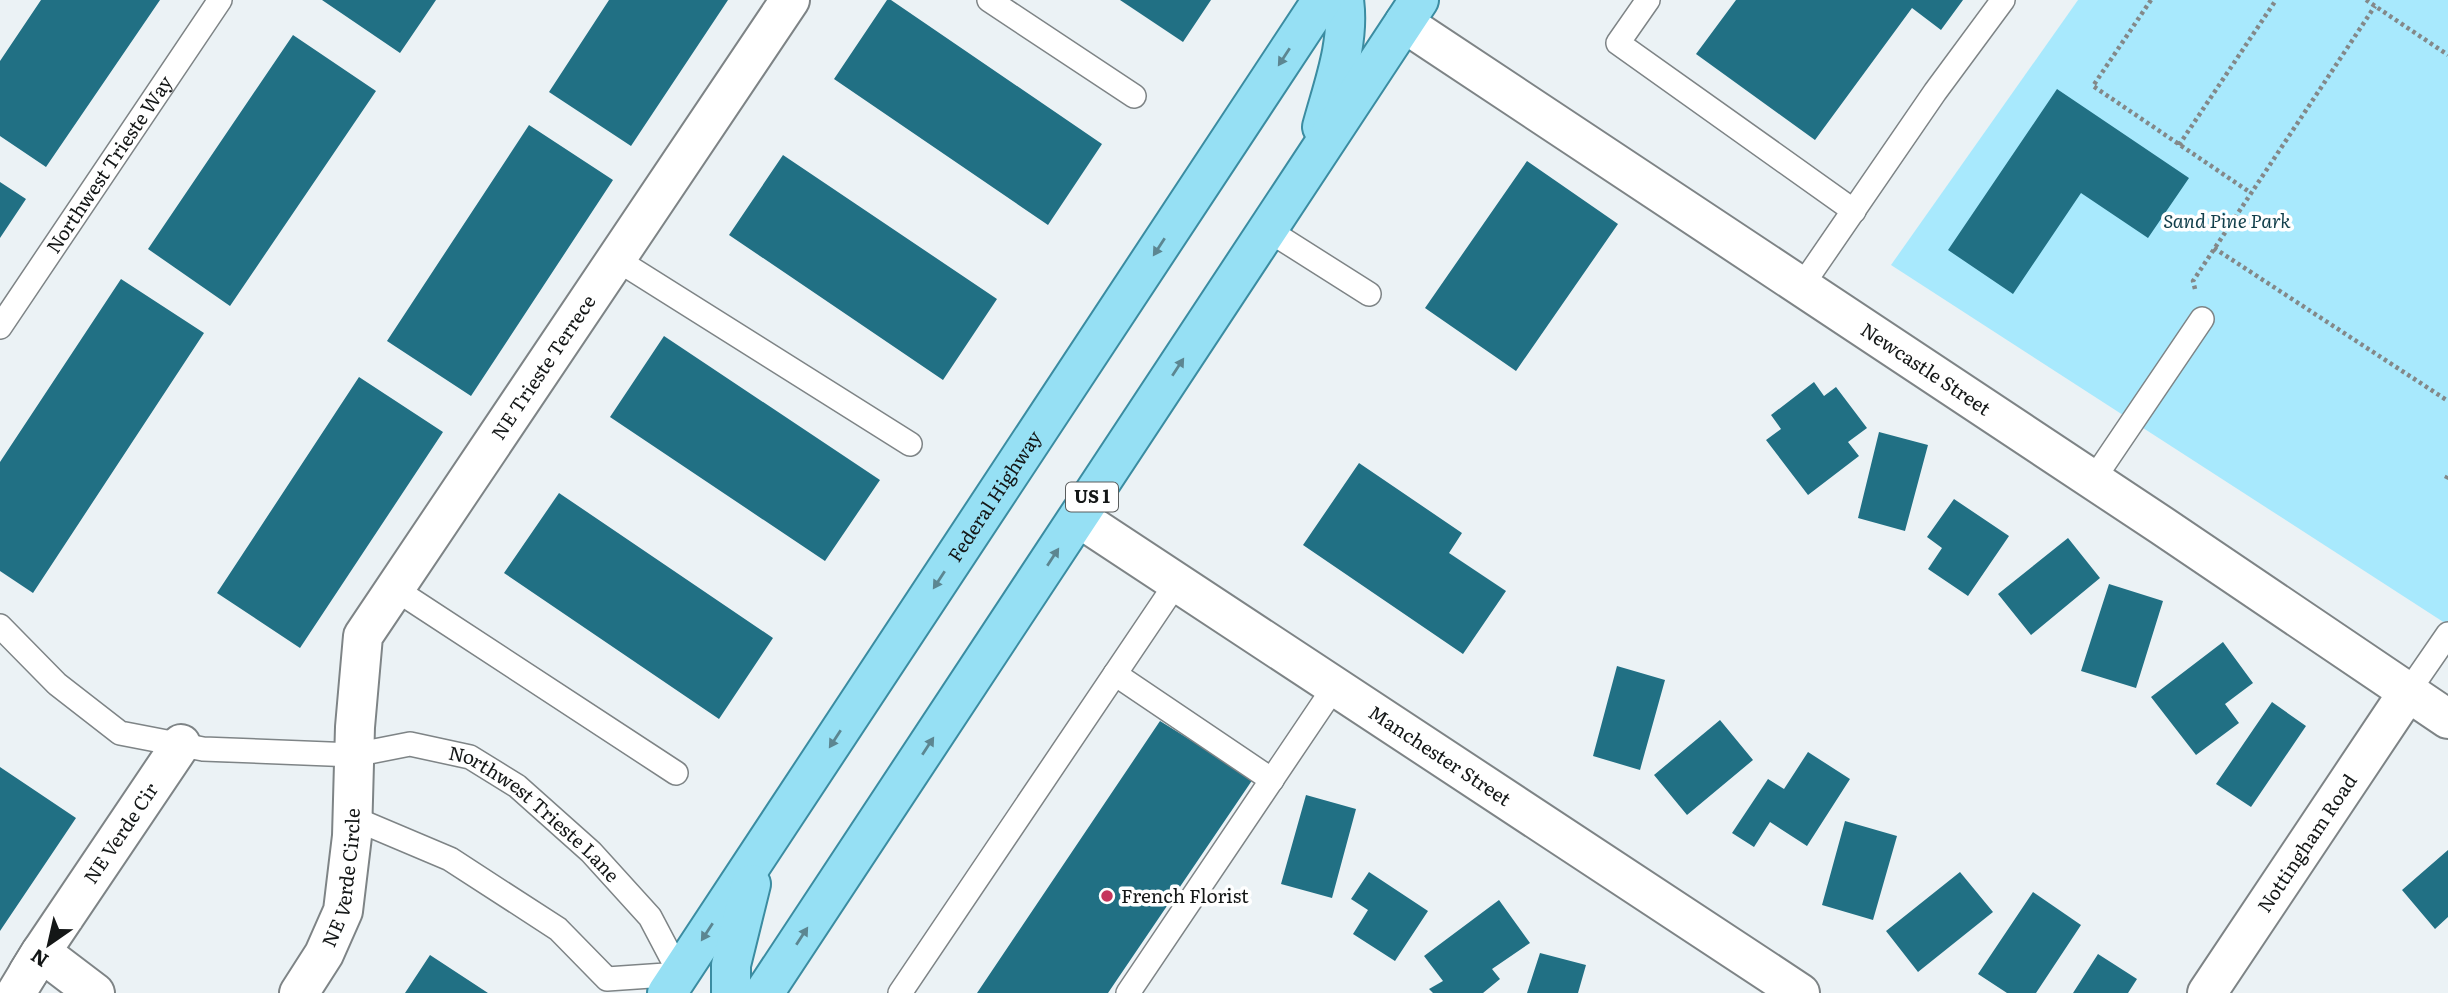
<svg xmlns="http://www.w3.org/2000/svg" width="2448" height="993" font-family="Literata,serif">
  <style>
    .green { fill: #a8e9fd }
    .building { fill: #217084 }
    .lines { fill: none; stroke-linecap: round; stroke-linejoin: round }
    .lane-casing { stroke: #7e8486; stroke-width: 26 }
    .street-casing { stroke: #7e8486; stroke-width: 42 }
    .primary-casing { stroke: #3b8ca1; stroke-width: 42 }
    .path { stroke: #838889; stroke-width: 4.5; stroke-dasharray: 3.5 3.5; stroke-linecap: butt }
    .lane { stroke: #fff; stroke-width: 23 }
    .street { stroke: #fff; stroke-width: 38 }
    .primary { stroke: #96e0f4; stroke-width: 38 }
    .oneway { fill: #5c8691 }
    .poi-dot { fill: #c5365d; stroke: #fff; stroke-width: 2.5 }
    .labels { text-anchor: middle; stroke-width: 7; stroke-linejoin: round; paint-order: stroke }
    .shield { fill: #fff; stroke: #5a5d5d; stroke-width: 2 }
    .shield-label { font-size: 18px; font-weight: bold; fill: #141717 }
    .street-label { font-size: 19px; fill: #141717; stroke: #fff }
    .park-label { font-size: 19px; font-style: italic; fill: #123f4b; stroke: #fff }
    .poi-label { font-size: 19px; fill: #141717; stroke: #fff; text-anchor: start }
  </style>
  <rect width="100%" height="100%" fill="#ebf2f5"/>
  <path class="green" d="M2078 0H2448V625L1891 265Z"/>
  <path class="building" d="M41 0H160L46 167 0 136V61Z
    M322 0H436L400 53Z
    M609 0H728L631 146 549 92Z
    M887 0H891L1102 144 1048 225 834 79Z
    M1120 0H1211L1183 42Z
    M1736 0H1963L1941 30 1912 8 1815 140 1696 54Z
    M293 35 376 91 230 306 148 249Z
    M2057 89 2189 178 2148 238 2081 193 2013 294 1948 250Z
    M529 125 613 180 471 396 387 341Z
    M783 155 997 299 943 380 729 235Z
    M1527 161 1618 224 1516 371 1425 308Z
    M0 182 26 199 0 238Z
    M121 279 204 333 33 593 0 571V462Z
    M664 336 880 480 825 561 610 417Z
    M359 377 443 432 300 648 217 593Z
    M1814 382 1824 396 1836 387 1867 428 1848 442 1859 456 1808 495 1766 440 1781 429 1771 415Z
    M1879 432 1928 445 1905 531 1858 518Z
    M1359 463 1462 533 1449 553 1506 591 1463 654 1303 545Z
    M559 493 773 638 719 719 504 573Z
    M1954 499 2009 536 1968 596 1928 569 1942 548 1927 537Z
    M2068 538 2100 578 2031 635 1998 594Z
    M2109 584 2163 601 2136 688 2081 671Z
    M2223 642 2253 683 2225 704 2239 723 2196 755 2151 697Z
    M1617 666 1665 680 1640 770 1593 756Z
    M2272 702 2306 726 2251 807 2216 784Z
    M1720 720 1753 760 1687 815 1654 775Z
    M1160 721 1253 779 1108 993H977Z
    M1808 752 1850 779 1807 846 1770 822 1754 847 1732 833 1768 779 1784 789Z
    M0 767 76 818 0 931Z
    M1306 795 1356 809 1332 898 1281 884Z
    M1845 821 1897 836 1873 920 1822 905Z
    M2448 850V917L2435 929 2402 890Z
    M1369 872 1428 911 1395 961 1353 934 1368 910 1351 899Z
    M1960 872 1993 912 1918 972 1886 931Z
    M2033 892 2081 925 2036 993H2007L1978 974Z
    M1499 900 1530 943 1492 969 1500 979 1483 993H1433L1429 989 1443 981 1424 956Z
    M1540 953 1586 965 1578 993H1527Z
    M2098 954 2137 979 2128 993H2073Z
    M430 955 488 993H405Z"/>
  <g class="lines">
    <g class="lane-casing">
      <g id="lane">
        <path d="M989 0 1134 96"/>
        <path d="M1648 0 1618 43 1854 211"/>
        <path d="M1268 230 1369 294"/>
        <path d="M616 259 910 444"/>
        <path d="M1801 287 1935 92 2003 0"/>
        <path id="s1" d="M0 327 220 0"/>
        <path d="M2093 480 2202 319"/>
        <path d="M395 589 676 773"/>
        <path id="s2" d="M0 626 57 684 120 733 203 749 354 755 410 744 470 757 517 786 591 852 650 917 680 974 607 979 558 929 450 859 353 818"/>
        <path d="M1115 674 1272 780"/>
        <path d="M2408 692 2448 634"/>
        <path d="M900 993 1177 582"/>
        <path d="M1128 993 1335 686"/>
      </g>
    </g>
    <g class="street-casing">
      <g id="street">
        <path id="s3" d="M1404 23 2161 525 2448 719"/>
        <path id="s4" d="M1079 518 1800 993"/>
        <path d="M28 973 41 952 95 993"/>
        <path id="s5" d="M16 993 41 952 181 744"/>
        <path id="s6" d="M299 993 324 954 343 911 352 836 355 727 363 636 790 0"/>
        <path id="s7" d="M2207 993 2408 692"/>
      </g>
    </g>
    <g class="primary-casing">
      <g id="primary">
        <path d="M1322 127C1333 86 1350 43 1344 0"/>
        <path id="s8" d="M667 993 1322 0"/>
        <path d="M731 993V965L751 884"/>
        <path d="M764 993 1419 0"/>
      </g>
    </g>
    <path class="path" d="M2151 0 2093 86 2251 193
      M2366 0 2448 55
      M2179 145 2276 0
      M2214 248 2448 401
      M2195 289 2193 281 2375 6
      M2446 479 2448 475"/>
    <use href="#lane" class="lane"/>
    <use href="#street" class="street"/>
    <use href="#primary" class="primary"/>
  </g>
  <defs><path id="oneway-solid" d="M-6-.8H1V-3.2L6.5 0L1 3.2V.8H-6Z" transform="scale(1.75)"/></defs>
  <g class="oneway">
    <use href="#oneway-solid" transform="translate(1284 57) rotate(123)"/>
    <use href="#oneway-solid" transform="translate(1159 247) rotate(123)"/>
    <use href="#oneway-solid" transform="translate(1178 367) rotate(-57)"/>
    <use href="#oneway-solid" transform="translate(1053 557) rotate(-57)"/>
    <use href="#oneway-solid" transform="translate(939 580) rotate(123)"/>
    <use href="#oneway-solid" transform="translate(835 739) rotate(123)"/>
    <use href="#oneway-solid" transform="translate(928 746) rotate(-57)"/>
    <use href="#oneway-solid" transform="translate(707 932) rotate(123)"/>
    <use href="#oneway-solid" transform="translate(802 936) rotate(-57)"/>
  </g>
  <circle class="poi-dot" cx="1107" cy="896" r="7"/>
  <g class="labels">
    <rect class="shield" x="1066" y="482.5" width="52" height="29" rx="5"/>
    <g class="shield-label">
      <text x="1092" y="503">US 1</text>
    </g>
    <g class="street-label">
      <text dy="7" stroke="none"><textPath href="#s1" startOffset="196">Northwest Trieste Way</textPath></text>
      <text dy="7" stroke="none"><textPath href="#s6" startOffset="693">NE Trieste Terrece</textPath></text>
      <text dy="7" stroke="none"><textPath href="#s3" startOffset="626">Newcastle Street</textPath></text>
      <text dy="7" stroke="none"><textPath href="#s8" startOffset="595">Federal Highway</textPath></text>
      <text dy="7" stroke="none"><textPath href="#s4" startOffset="432">Manchester Street</textPath></text>
      <text dy="7" stroke="none"><textPath href="#s2" startOffset="600">Northwest Trieste Lane</textPath></text>
      <text dy="7" stroke="none"><textPath href="#s5" startOffset="191">NE Verde Cir</textPath></text>
      <text dy="7" stroke="none"><textPath href="#s7" startOffset="180">Nottingham Road</textPath></text>
      <text dy="7" stroke="none"><textPath href="#s6" startOffset="126">NE Verde Circle</textPath></text>
    </g>
    <g class="park-label">
      <text x="2227" y="228">Sand Pine Park</text>
    </g>
    <g class="poi-label">
      <text x="1121" y="903">French Florist</text>
    </g>
  </g>
  <g transform="translate(49 944) rotate(214)" stroke="#ffffff" stroke-width="5" paint-order="stroke">
  <path d="M0-5L12 26L0 18L-12 26Z" fill="#141717"/>
  <text y="-10" font-size="19" font-weight="bold" text-anchor="middle" fill="#141717">N</text>
  </g>
</svg>
